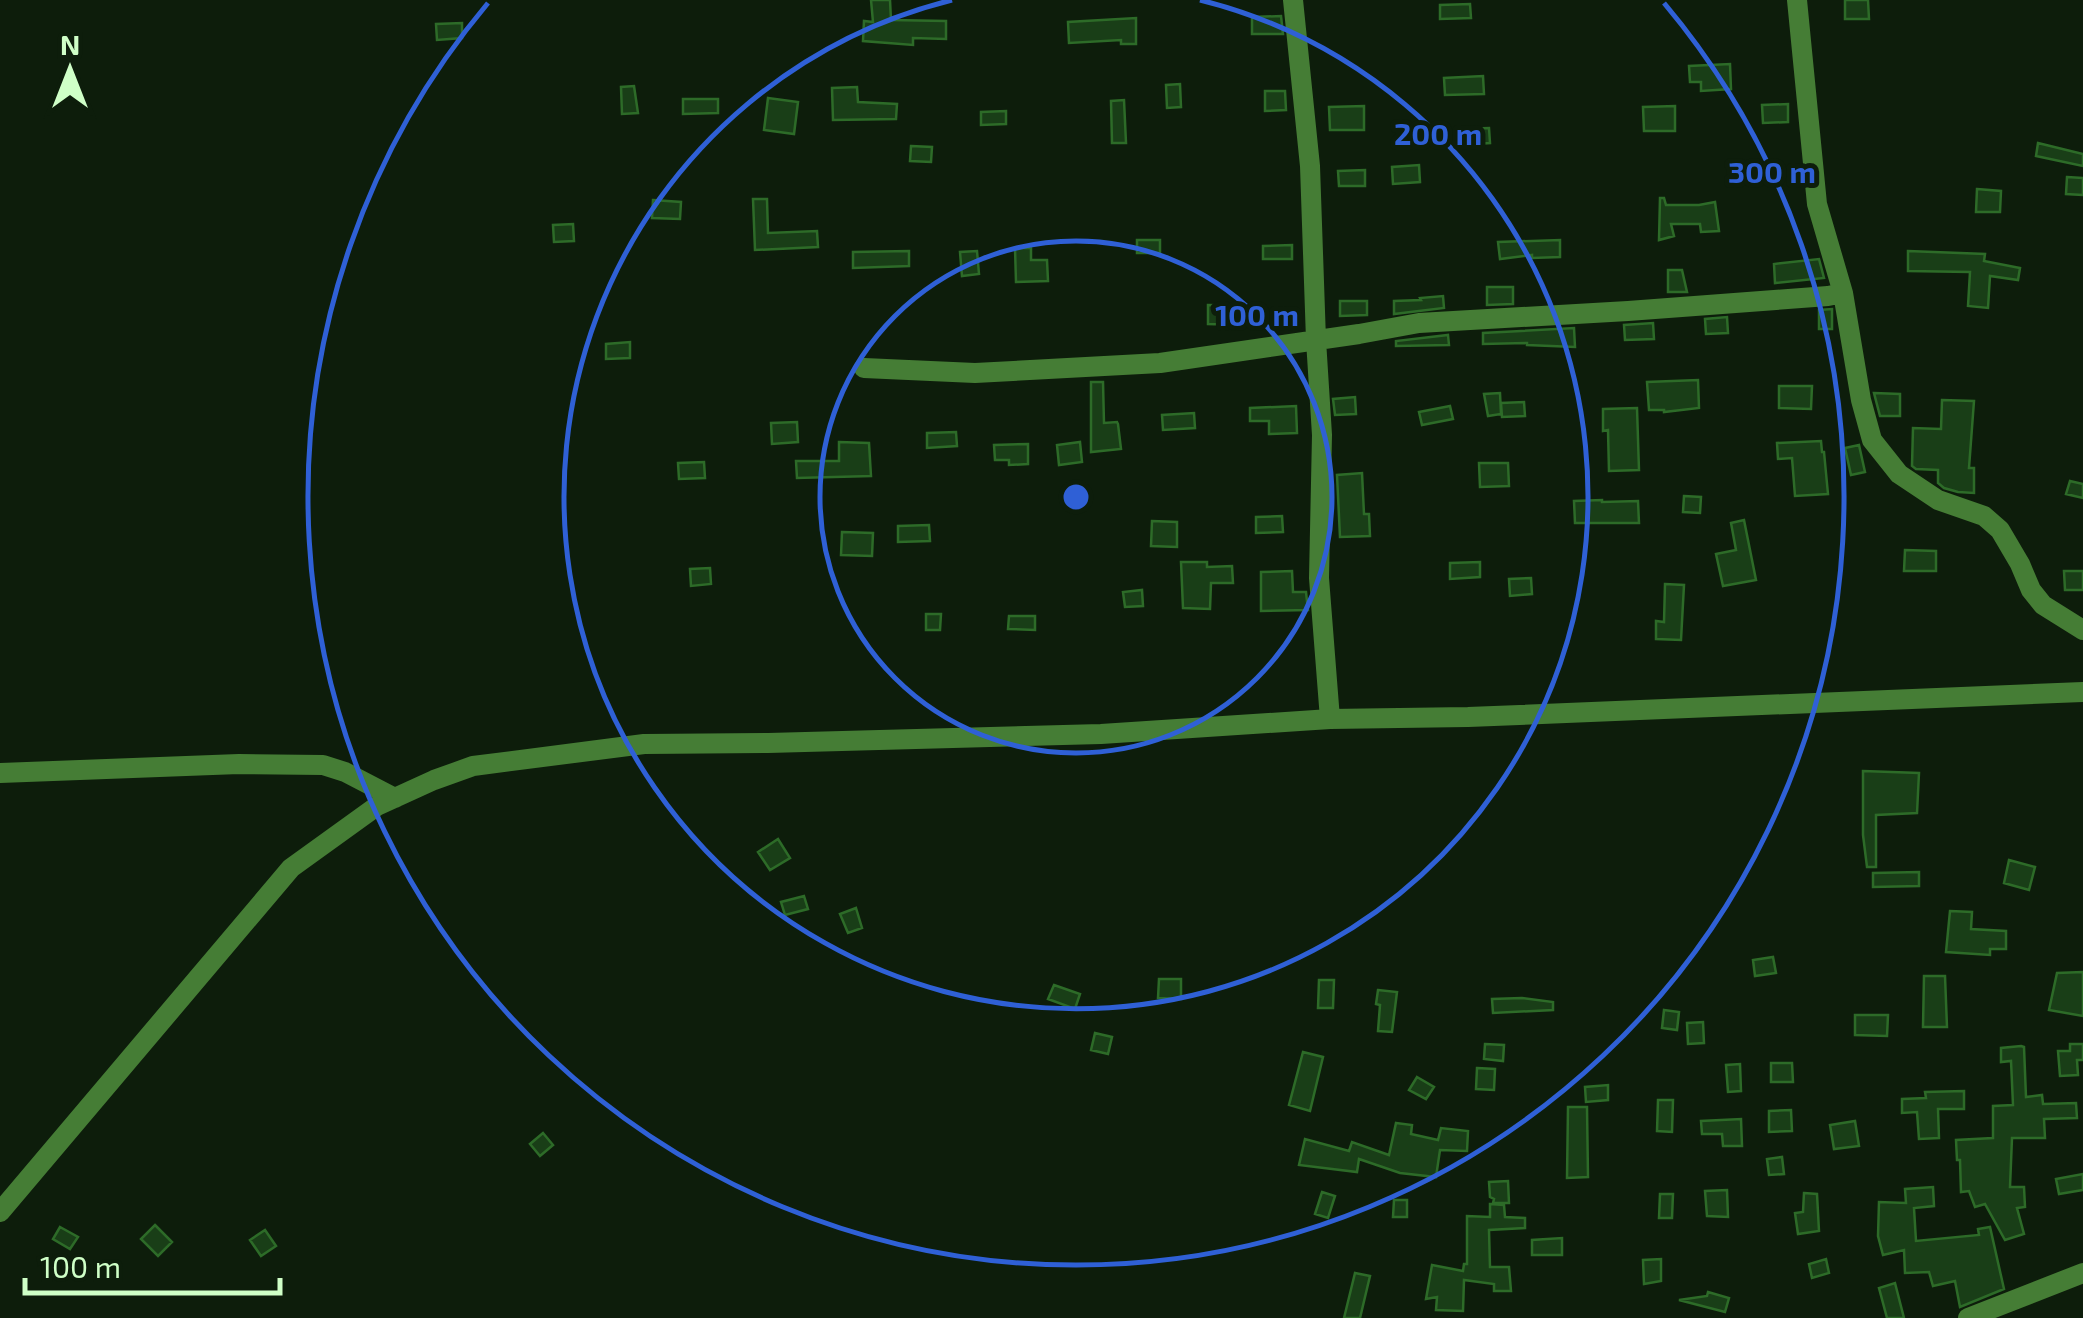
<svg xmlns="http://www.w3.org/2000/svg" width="2083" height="1318" font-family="'Exo 2',sans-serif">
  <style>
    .building { fill: #193e17; stroke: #2d6b28; stroke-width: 2.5 }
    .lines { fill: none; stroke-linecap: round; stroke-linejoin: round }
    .street { stroke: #457d35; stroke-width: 20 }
    .ring { fill: none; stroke: #2f60d6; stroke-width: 5 }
    .centre { fill: #2f60d6; stroke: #0d1d0b; stroke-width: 5 }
    .ring-label { font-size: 30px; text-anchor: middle; font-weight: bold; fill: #2f60d6; stroke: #0d1d0b; stroke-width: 10; stroke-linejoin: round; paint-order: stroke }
  </style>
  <rect width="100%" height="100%" fill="#0d1d0b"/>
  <path class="building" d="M871 0H890L891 20 946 21V39L913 38V45L863 41 864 21 873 22Z
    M1845 0H1868L1869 19H1845Z
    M1470 4 1471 18 1440 19V5Z
    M1281 16 1283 34H1252V17Z
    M1136 18V44H1121V40L1069 43 1068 22Z
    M462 23V38L437 40 436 24Z
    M1730 64 1731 89 1701 91V82H1690L1689 66Z
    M1483 76 1484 94 1445 95 1444 78Z
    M1180 84 1181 107 1167 108 1166 85Z
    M634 86 638 113 622 114 621 87Z
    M857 87 858 102 897 104 896 119 833 120 832 88Z
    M1265 91H1285L1286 110 1265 111Z
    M768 98 798 102 794 134 764 130Z
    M683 99H718V113L683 114Z
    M1124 100 1126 143H1112L1111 101Z
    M1788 104V122L1763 123 1762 105Z
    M1364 106V130H1330L1329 107Z
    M1675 106V131H1644L1643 107Z
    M1006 111V124L981 125V112Z
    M1489 128 1490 143 1460 145 1459 129Z
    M2038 143 2083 154V166L2036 156Z
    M911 146 932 147 931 162 910 161Z
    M1419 165 1420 182 1393 184 1392 167Z
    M1365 170V186H1339L1338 171Z
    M2067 177 2083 178V195L2066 194Z
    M1977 189 2001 191 2000 212H1976Z
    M1660 198H1664L1666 205H1699L1715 202 1719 231 1701 232 1700 224H1671L1674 236 1659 240Z
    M753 199H767L768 233 817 231 818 247 755 250Z
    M653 200 681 202 680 219 652 218Z
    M573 224 574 241 554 242 553 225Z
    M1137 240H1160V253H1137Z
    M1560 240V257L1532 258V255L1500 259 1498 242Z
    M1292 245V259H1263V246Z
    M1015 248H1031V260H1047L1048 281 1016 282Z
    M909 251V266L853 268V252Z
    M977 251 979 274 962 276 960 252Z
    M1908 251 1985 254 1984 261 2020 268 2018 280 1990 276 1988 308 1968 306 1970 272 1908 271Z
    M1819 259 1824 278 1775 283 1774 264Z
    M1668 270H1682L1687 292H1668Z
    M1487 287H1513V304L1487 305Z
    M1443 296 1444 308 1394 314V301L1421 300 1420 298Z
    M1340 301H1367V315L1340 316Z
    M1208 305 1255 306V322H1242L1241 325 1208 324Z
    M1832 309V329H1819V310Z
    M1727 317 1728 333 1706 334 1705 319Z
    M1653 323 1654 339 1625 340 1624 325Z
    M1574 328 1575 347 1527 345V343L1483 344V333Z
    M1448 335 1449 345 1396 346V341Z
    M630 342V358L606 359V344Z
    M1698 380 1699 408 1664 412V410H1649L1647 382Z
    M1091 382H1103L1104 423 1117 422 1118 424 1121 449 1091 452Z
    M1779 386H1812L1811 409 1779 408Z
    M1500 393 1501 414 1488 416 1484 394Z
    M1874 393 1900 394V416H1880Z
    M1355 397 1356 414 1335 415 1333 399Z
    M1942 400 1974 401 1969 468H1974V493L1958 492 1944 488 1938 483V470L1916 469 1912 466 1913 428 1941 429Z
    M1524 402 1525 416 1502 417 1501 403Z
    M1296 406 1297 433 1269 434V421H1250V408Z
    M1450 406 1453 419 1422 425 1419 412Z
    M1637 408 1639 470 1609 471 1608 430 1603 431V409Z
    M1194 413 1195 428 1163 430 1162 415Z
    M797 422 798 442 772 444 771 423Z
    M956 432 957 446 927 448V433Z
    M1821 441 1822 452H1824L1828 494 1795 496 1792 458 1778 459 1777 443Z
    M839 442 869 443 871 476 797 478 796 461H839Z
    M1080 442 1082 462 1059 465 1057 445Z
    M1028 444V464L1009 465V460H995L994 445Z
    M1859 445 1865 472 1851 475 1845 448Z
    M704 462 705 478 679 479 678 463Z
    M1479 463H1508L1509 486 1480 487Z
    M1362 473 1364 514H1369L1370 536 1340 537 1337 475Z
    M2070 481 2083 484V498L2066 494Z
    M1684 496 1701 497 1700 513 1683 512Z
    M1602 500V502L1638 501 1639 523H1575L1574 501Z
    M1282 516 1283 532 1256 533V517Z
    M1744 520 1756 580 1723 586 1716 554 1736 550 1731 523Z
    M1152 521 1177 522V547L1151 546Z
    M929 525 930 541 898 542V526Z
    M842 532 873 533 872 556 841 555Z
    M1905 550 1936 551V571H1904Z
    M1181 562H1207V567L1232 566 1233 583H1211L1210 609 1183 608Z
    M1480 562V577L1450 579V563Z
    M710 568 711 584 691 586 690 569Z
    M1292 571 1293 592H1306L1308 610 1261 611V572Z
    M2064 571H2083V590H2065Z
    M1531 578 1532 594 1510 596 1509 579Z
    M1665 584 1684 585 1681 640 1656 639V621L1664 622Z
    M1142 590 1143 606 1125 607 1123 592Z
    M926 614H941L940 630H926Z
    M1009 616H1035V630L1008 629Z
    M1863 771 1919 773 1917 813 1876 815V867H1867L1863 835Z
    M778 839 790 858 770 870 758 852Z
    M2009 860 2035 867 2029 890 2004 883Z
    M1919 872V886L1873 887V873Z
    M804 896 808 909 785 915 781 902Z
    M856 908 862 928 848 933 840 914Z
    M1950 911 1972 912 1971 929 2006 931V949H1990V955L1946 952Z
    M1773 957 1776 973 1755 976 1753 960Z
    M2083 972V1016L2049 1010 2057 973Z
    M1924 976H1945L1947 1027H1923Z
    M1159 979H1181V999L1158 998Z
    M1319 980H1334L1333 1008H1318Z
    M1054 985 1080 994 1075 1009 1048 999Z
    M1378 990 1397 992 1392 1032 1378 1031 1380 1005 1376 1004Z
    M1522 998 1553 1002V1010L1493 1013 1492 999Z
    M1664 1010 1679 1012 1677 1030 1662 1028Z
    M1855 1015H1888L1887 1036 1855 1035Z
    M1703 1022 1704 1043 1688 1044 1687 1023Z
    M1095 1033 1112 1037 1108 1054 1091 1050Z
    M1485 1044 1504 1045 1503 1061 1484 1059Z
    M2070 1044H2083V1060H2077L2078 1075 2060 1076 2058 1051H2070Z
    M2021 1046 2024 1047 2026 1097 2042 1095 2043 1104 2076 1103 2077 1118 2044 1119 2045 1138H2012L2010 1187H2024L2025 1207 2017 1208 2024 1234 2005 1240 1985 1204 1975 1207 1969 1191 1961 1192 1960 1160H1957L1956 1140 1993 1138V1106L2013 1105 2011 1061 2001 1062V1048Z
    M1303 1052 1323 1057 1310 1111 1289 1105Z
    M1771 1063H1792L1793 1082H1771Z
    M1740 1064 1741 1091 1728 1092 1726 1065Z
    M1477 1068 1495 1069 1494 1090 1476 1089Z
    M1417 1077 1434 1087 1426 1099 1409 1090Z
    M1608 1085V1100L1586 1102 1585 1087Z
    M1964 1091V1109H1938L1939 1138 1919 1139 1917 1112 1902 1113V1099L1926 1098 1925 1092Z
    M1658 1100H1673L1672 1132 1657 1131Z
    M1568 1107H1587L1588 1177 1567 1178Z
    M1791 1110 1792 1131 1769 1132V1111Z
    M1741 1119 1742 1146H1723L1722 1134H1702L1701 1121Z
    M1855 1121 1859 1146 1834 1149 1830 1125Z
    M1396 1123 1412 1125 1411 1134 1438 1140 1441 1128 1468 1131 1467 1151 1440 1150 1436 1177 1400 1173 1359 1159 1357 1172 1299 1165 1305 1139 1349 1151 1352 1142 1389 1155Z
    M543 1133 553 1145 540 1156 530 1144Z
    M1782 1157 1784 1174 1769 1175 1767 1159Z
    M2083 1174V1190L2059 1194 2056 1179Z
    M1508 1181 1509 1203H1493L1494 1199 1490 1197 1489 1182Z
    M1933 1187 1934 1206 1914 1208 1916 1241 1979 1235 1978 1229 1990 1227 2004 1289 1960 1307 1955 1281 1933 1286 1929 1272 1905 1273 1904 1250 1883 1255 1878 1236 1879 1202 1906 1203 1905 1189Z
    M1727 1190 1728 1217 1707 1216 1705 1191Z
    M1322 1192 1335 1196 1328 1218 1315 1214Z
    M1804 1193 1817 1194 1819 1231 1798 1234 1795 1213 1803 1212Z
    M1660 1194H1673L1672 1218H1659Z
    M1394 1200H1407V1217H1393Z
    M1490 1204 1504 1205 1505 1217 1525 1218V1228L1489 1230 1490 1267H1509L1511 1291H1494V1284L1464 1280 1463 1311 1436 1310 1437 1297 1426 1299 1432 1265 1463 1271 1464 1264H1467V1216L1490 1217Z
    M155 1225 172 1242 158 1256 141 1239Z
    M60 1227 78 1237 70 1249 53 1239Z
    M265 1230 276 1246 261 1256 250 1240Z
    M1562 1238V1255H1532V1240Z
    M1661 1259V1281L1644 1284 1643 1260Z
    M1826 1259 1829 1273 1812 1278 1809 1264Z
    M1355 1273 1370 1276 1360 1318H1344Z
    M1895 1283 1904 1318H1887L1879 1288Z
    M1708 1292 1729 1298 1725 1312 1679 1300 1707 1296Z"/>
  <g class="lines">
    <path class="street" d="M1293 0 1310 166 1316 340 1322 435 1319 578 1330 719
      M1797 0 1817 204 1843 293
      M864 368 975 373 1160 363 1359 334 1419 323 1628 311 1828 296 1843 293 1861 400 1872 440 1899 474 1938 500 1984 516 2000 530 2020 564 2031 590 2043 605 2083 630
      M0 773 239 764 323 765 345 772 395 798
      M0 1212 291 868 377 806 434 780 473 766 644 744 768 743 1101 734 1330 719 1468 717 2083 692
      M1968 1318 2083 1273"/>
  </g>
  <g class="ring">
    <circle cx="1076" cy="497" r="256"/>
    <path d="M1200 0A512 512 0 1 1 952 0"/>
    <path d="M1664 3A768 768 0 1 1 488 3"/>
  </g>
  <circle cx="1076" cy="497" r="15" class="centre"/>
  <g class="ring-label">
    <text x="1438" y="145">200 m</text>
    <text x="1772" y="183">300 m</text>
    <text x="1257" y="326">100 m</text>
  </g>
  <g transform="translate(70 70)" stroke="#0d1d0b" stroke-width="8" paint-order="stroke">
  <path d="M0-8L18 38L0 25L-18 38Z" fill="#cfffc7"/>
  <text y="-15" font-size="28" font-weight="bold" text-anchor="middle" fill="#cfffc7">N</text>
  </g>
  <path d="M25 1278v15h255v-15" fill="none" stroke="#cfffc7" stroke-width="5"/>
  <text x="40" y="1278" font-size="30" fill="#cfffc7" stroke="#0d1d0b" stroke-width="8" paint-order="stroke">100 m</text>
</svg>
